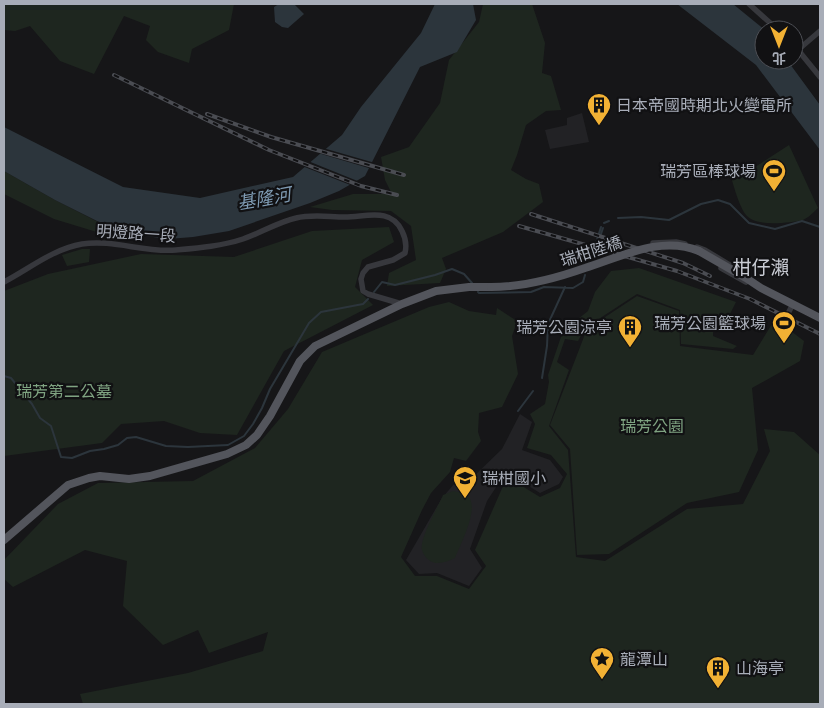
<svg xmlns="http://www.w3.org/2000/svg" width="824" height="708" font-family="Cabin,'Noto Sans TC',sans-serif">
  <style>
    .built { fill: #222225 }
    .green { fill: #1e261f }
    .water { fill: #2c353c }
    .pier { fill: #161618 }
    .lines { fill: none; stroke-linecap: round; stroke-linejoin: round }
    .stream { stroke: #2c353c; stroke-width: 2 }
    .minor { stroke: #37383d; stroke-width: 5.5 }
    .major { stroke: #53555c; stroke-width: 8 }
    .rail-casing { stroke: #4a4c52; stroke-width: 4 }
    .rail { stroke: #111113; stroke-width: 2; stroke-dasharray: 5.5; stroke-linecap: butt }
    .major-bridge { stroke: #53555c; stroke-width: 8 }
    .labels { text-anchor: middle; stroke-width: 4.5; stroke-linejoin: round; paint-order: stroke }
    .poi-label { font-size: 16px; fill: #a8adb8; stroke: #111113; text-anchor: start }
    .street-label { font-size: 16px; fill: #a8adb8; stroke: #111113 }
    .park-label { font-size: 16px; fill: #7fa381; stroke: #111113 }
    .water-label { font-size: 18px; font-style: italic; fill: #7f9bb3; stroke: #111113 }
    .quarter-label { font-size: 19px; fill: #c9ccd4; stroke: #111113 }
  </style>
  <rect width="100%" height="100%" fill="#161618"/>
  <path class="built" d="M582 113 589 142 550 149 545 130 567 125V118Z
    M520 414 532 422 522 450 550 460 563 477 559 484 540 493 506 472 487 501 470 549 482 568 469 586 437 573 419 574 406 560 442 498 461 476 468 482 502 449Z"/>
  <path class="green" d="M4 4H234L229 30 192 49 189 63 158 52 146 40 150 26 124 16 94 74 60 61 30 26 15 31 4 30Z
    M483 4H532L545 43 542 73 551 76 561 110 546 111 526 125 517 155 511 170 526 179 539 184 543 202 503 232 442 258 446 269 440 283 387 286 389 273 416 260 411 226 391 211 332 210 310 207 353 194H392L385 180 381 157 409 147 440 103 449 60 479 22Z
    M789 145 818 208C814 212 808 218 803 220 789 223 757 227 747 216 740 209 734 187 731 177L755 167Z
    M4 171 55 200 100 223V233L54 219 4 194Z
    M389 227 394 242 362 260 355 287 373 305 284 351 237 435 200 433 164 421 121 424 102 443 4 456V291L48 274 141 254 234 257 312 231Z
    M82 249H90L89 262 67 266 62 255Z
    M639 268 736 302 726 322H713V336L737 346 733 349 681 344 680 310 637 294 585 328 578 341 565 339 557 362 569 370 549 426 568 450 576 557 605 561 687 509 743 504 770 451 764 429 794 432 820 455V704H83L80 694 188 673 263 651 268 632 209 653 198 630 163 645 123 606 127 561 85 550 13 587 4 579V560L58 504 98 483 193 481 255 448 288 409 322 352 429 307 449 302 469 311 496 315 497 308 517 321 512 336 518 374 502 407 479 413 478 432 481 441 466 461 454 458 450 472 431 493 422 510 401 557 415 576H437L469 589 486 566 475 550 507 477 540 497 560 488 567 474 551 455 527 448 535 424 530 414 545 404 549 382 548 375 563 331 588 311 595 292 611 271Z
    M637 296 679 311 680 346 753 355 775 319 804 341 800 361 752 388 758 450 739 492 687 503 609 554 577 555 570 449 550 425 587 329Z
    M453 491C458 492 464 493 468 496 480 508 460 545 455 558 447 562 436 566 429 560 426 558 423 554 422 550 419 539 438 507 443 495Z"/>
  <path class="water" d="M279 4H294L304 14 288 28 282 27 275 22 274 7Z
    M435 4H473L476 20 457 52 420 67 365 176 339 191 310 203 229 231 193 237 168 239 138 235 113 229 55 200 4 171V127L123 187 200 198 293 177 342 135 361 107 421 33Z
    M677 4H733L765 30 764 60H787L820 105V150L756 65Z"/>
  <path class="pier" d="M323 148 375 163 372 169 318 153Z
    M308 161 360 182 353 186 302 166Z"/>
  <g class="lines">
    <path class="stream" d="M618 218 641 217 669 220 701 204 718 200 730 204 749 223 775 229 802 221 820 227
      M604 223 609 221
      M601 234 603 228
      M591 259 601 227
      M374 292 382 282 395 285 435 275 452 269 464 274 472 283
      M478 292 479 293 531 292 544 287 573 288 583 282 585 275
      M4 376 11 378 32 404 40 418 51 426 61 457 72 458 90 451 104 449 118 445 127 438 136 437 166 446 188 447 228 445 244 436 253 424 262 408 270 389 309 323 321 312 363 304 368 299
      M542 378 547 346 548 324 565 287
      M518 411 533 391"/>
    <path class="minor" d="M749 4 778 30
      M794 45 820 77
      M799 49 820 31
      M653 243 676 242 685 244
      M697 247 705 250 743 273
      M721 268 746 282
      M4 282C29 269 53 249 82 244 113 239 145 253 176 250 198 248 222 246 243 239 261 233 278 222 296 218 312 214 329 217 345 217 366 217 391 207 402 231 406 239 407 245 405 253L393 260 368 267 363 273 361 279 363 291 368 294 402 304
      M784 321 793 304"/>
    <path class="major" d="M699 251 746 278 761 288 820 318
      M4 540 68 485 89 478 100 476 129 479 150 476 227 454 246 445 257 435 270 416 300 361 315 346 402 304 436 291 469 287H491"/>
    <g class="rail-casing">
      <path id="rail" d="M114 75 269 150 361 186 397 195
        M207 114 271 137 404 175
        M531 214 683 263 710 276
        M519 226 677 271 750 299 820 334"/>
    </g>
    <use href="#rail" class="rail"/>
    <path class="major-bridge" d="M491 287C524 287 554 279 585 268 621 257 661 235 699 251"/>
  </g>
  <defs>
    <g id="building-pin" transform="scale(1.25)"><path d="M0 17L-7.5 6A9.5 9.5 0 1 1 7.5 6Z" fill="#f2b134" stroke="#111113"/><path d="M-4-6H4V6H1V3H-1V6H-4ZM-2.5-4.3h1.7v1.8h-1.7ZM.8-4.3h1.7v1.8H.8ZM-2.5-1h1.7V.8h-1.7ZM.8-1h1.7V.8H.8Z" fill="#111"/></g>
    <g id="stadium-pin" transform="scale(1.25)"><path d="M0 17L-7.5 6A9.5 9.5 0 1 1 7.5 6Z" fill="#f2b134" stroke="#111113"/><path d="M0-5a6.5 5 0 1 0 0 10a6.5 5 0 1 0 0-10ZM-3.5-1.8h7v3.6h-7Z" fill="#111"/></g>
    <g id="school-pin" transform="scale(1.25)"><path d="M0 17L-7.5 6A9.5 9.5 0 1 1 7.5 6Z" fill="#f2b134" stroke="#111113"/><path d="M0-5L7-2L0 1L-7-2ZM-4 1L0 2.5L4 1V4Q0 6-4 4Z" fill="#111"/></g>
    <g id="sight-pin" transform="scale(1.25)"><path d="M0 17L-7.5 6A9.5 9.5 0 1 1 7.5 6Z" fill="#f2b134" stroke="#111113"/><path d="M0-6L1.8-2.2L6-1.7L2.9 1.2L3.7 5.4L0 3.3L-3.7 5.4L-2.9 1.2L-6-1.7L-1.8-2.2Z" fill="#111"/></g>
  </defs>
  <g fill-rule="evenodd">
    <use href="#building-pin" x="599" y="105"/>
    <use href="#stadium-pin" x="774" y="171"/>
    <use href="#stadium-pin" x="784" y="323"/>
    <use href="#building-pin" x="630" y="327"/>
    <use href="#school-pin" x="465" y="478"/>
    <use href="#sight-pin" x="602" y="659"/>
    <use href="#building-pin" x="718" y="668"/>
  </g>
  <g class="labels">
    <g class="poi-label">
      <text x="616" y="111">日本帝國時期北火變電所</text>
      <text x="756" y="177" text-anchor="end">瑞芳區棒球場</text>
      <text x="766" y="329" text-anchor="end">瑞芳公園籃球場</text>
      <text x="612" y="333" text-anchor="end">瑞芳公園涼亭</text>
      <text x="482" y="484">瑞柑國小</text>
      <text x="620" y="665">龍潭山</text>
      <text x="736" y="674">山海亭</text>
    </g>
    <g class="street-label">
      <text transform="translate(136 233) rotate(4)" y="6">明燈路一段</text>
      <text transform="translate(591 251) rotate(-18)" y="6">瑞柑陸橋</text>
    </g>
    <g class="park-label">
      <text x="64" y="397">瑞芳第二公墓</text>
      <text x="652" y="432">瑞芳公園</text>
    </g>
    <g class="water-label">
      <text transform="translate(264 199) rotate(-10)" y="6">基隆河</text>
    </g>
    <g class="quarter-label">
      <text x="761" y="274">柑仔瀨</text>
    </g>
  </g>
  <rect width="824" height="708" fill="none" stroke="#a8adb8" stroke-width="10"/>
  <g transform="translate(779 45) rotate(180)"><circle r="24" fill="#111113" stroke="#4d4f55"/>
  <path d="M0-4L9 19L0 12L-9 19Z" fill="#f2b134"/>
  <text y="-8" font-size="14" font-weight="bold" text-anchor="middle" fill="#a8adb8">北</text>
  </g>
</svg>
